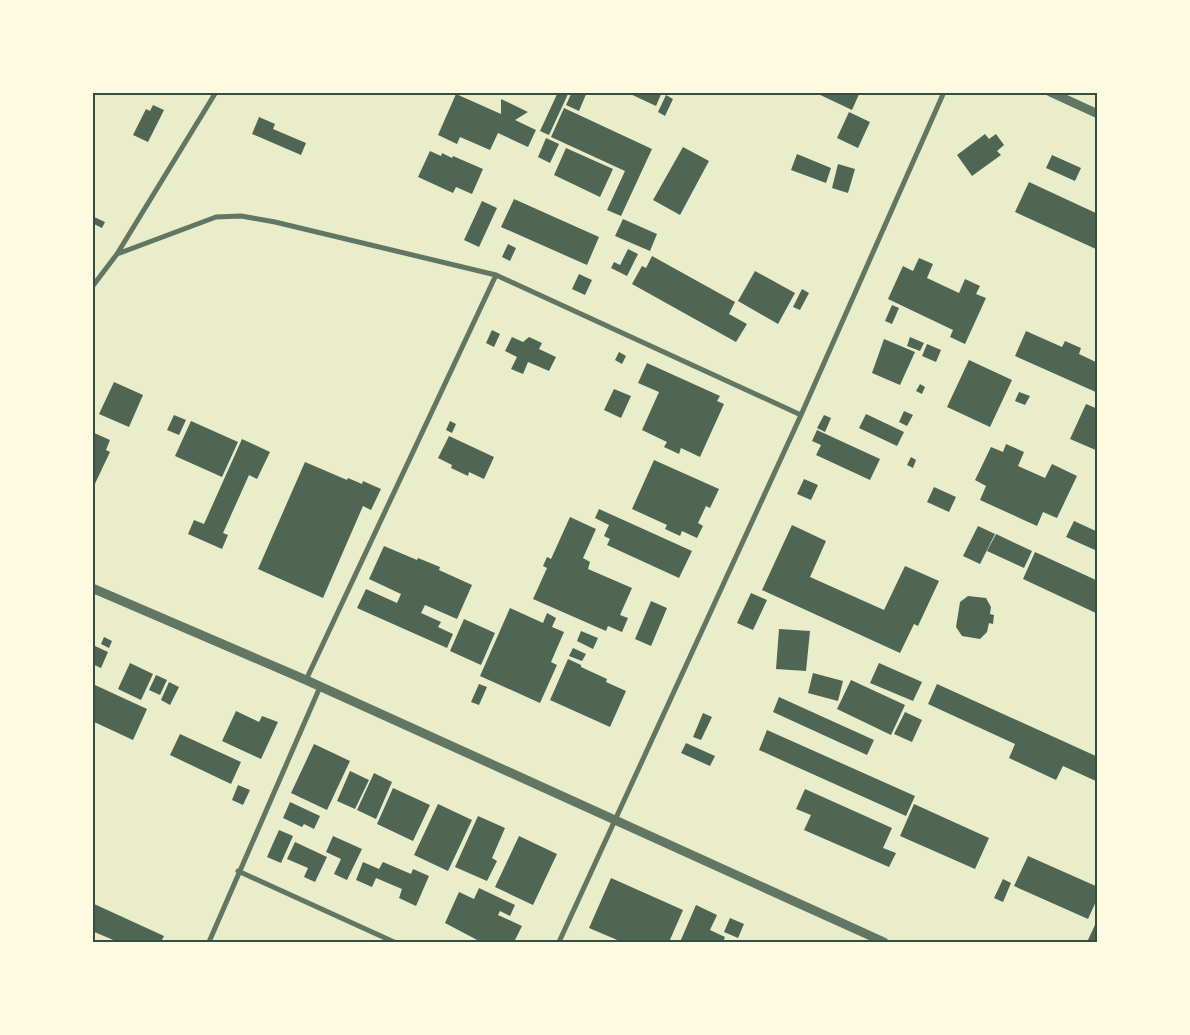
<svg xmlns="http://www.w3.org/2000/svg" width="1190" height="1035" font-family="'Roboto Condensed',sans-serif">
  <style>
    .building { fill: #4f6655 }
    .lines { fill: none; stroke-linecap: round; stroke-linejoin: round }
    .minor { stroke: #617663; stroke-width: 5 }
    .tertiary { stroke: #617663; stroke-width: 9 }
    .neatline { fill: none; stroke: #344e41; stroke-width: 2 }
  </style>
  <rect width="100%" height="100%" fill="#e9edc9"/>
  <path class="building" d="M558 92H569L549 135 540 131Z
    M572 92H587L579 111 566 105Z
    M626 92H662L656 106Z
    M814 92H860L852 110Z
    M456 94 501 114V99L528 112 515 120 536 130 528 147 498 133 490 150 460 137 457 144 438 135Z
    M666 95 673 99 665 116 658 112Z
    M153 105 164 110 148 142 133 135 146 109 150 111Z
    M564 108 652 149 621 216 607 210 625 171 551 137Z
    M849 112 870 122 858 148 837 138Z
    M259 117 275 124 273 129 306 143 301 155 252 134Z
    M985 134 989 139 996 134 1004 145 997 151 1001 155 972 176 957 155Z
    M546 138 559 144 550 163 538 157Z
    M683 147 709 161 680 215 653 200Z
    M566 148 613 169 600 197 554 175Z
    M430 151 441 156 442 153 452 158 453 156 483 169 472 194 456 187 453 193 418 177Z
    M797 154 831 168 826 183 791 170Z
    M1052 155 1081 168 1075 181 1046 168Z
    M838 164 855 169 848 193 832 188Z
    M1029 182 1098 214V250L1015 212Z
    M514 199 599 237 587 265 501 227Z
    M482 201 497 208 479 247 464 240Z
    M92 216 105 222 102 228 92 223Z
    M623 219 657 234 650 251 615 236Z
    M508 244 516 248 510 261 502 257Z
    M628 249 638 254 627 276 611 268 614 262 620 265Z
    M652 256 735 302 729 314 747 324 736 342 632 284 642 266 646 268Z
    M919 258 933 264 927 278 959 293 965 279 980 286 976 294 986 298 965 344 950 337 953 330 888 299 903 266 913 271Z
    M755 271 795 293 778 324 738 301Z
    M579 274 592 280 585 295 572 289Z
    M802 289 809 293 800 310 793 307Z
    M892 305 899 308 892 324 885 321Z
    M492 330 500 334 494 347 486 343Z
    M1026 331 1062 347 1065 341 1081 348 1079 354 1098 363V393L1015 356Z
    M512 337 523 342 529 337 542 343 539 349 556 357 549 371 528 362 523 374 511 369 517 357 505 351Z
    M910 337 924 343 920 351 907 346Z
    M884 339 915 352 900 385 872 373Z
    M927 344 941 350 936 362 922 356Z
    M619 352 626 356 622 364 615 360Z
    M969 360 1012 380 990 427 947 407Z
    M647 363 720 396 717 401 724 404 700 457 681 448 679 454 664 447 667 442 642 430 659 392 638 383Z
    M114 382 143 395 129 427 99 414Z
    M920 384 925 387 922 394 916 391Z
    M614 389 631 396 621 418 604 410Z
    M1019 392 1030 396 1025 405 1015 401Z
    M1086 404 1098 409V451L1070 439Z
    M904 411 913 415 907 426 899 422Z
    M866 414 904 432 897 446 859 428Z
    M174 415 186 420 179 435 167 430Z
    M824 415 831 418 825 432 817 428Z
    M191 421 238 442 222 477 175 456Z
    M450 421 456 424 452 433 446 430Z
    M817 430 880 459 870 480 816 455 821 445 812 441Z
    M92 432 110 440 106 450 110 452 92 490Z
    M449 436 494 457 484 479 469 472 468 476 451 468 452 465 438 458Z
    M242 439 270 452 257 479 249 475 223 533 228 535 222 549 188 534 194 520 204 524Z
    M1006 444 1024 452 1018 466 1045 478 1052 464 1077 476 1057 518 1043 512 1037 526 980 500 986 486 975 480 991 447 1003 452Z
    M911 457 916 460 913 468 907 465Z
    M654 460 719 489 710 508 706 506 698 523 703 526 697 538 682 531 680 536 665 529 667 525 632 509Z
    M305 462 347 480 348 478 362 484 363 481 381 489 371 510 363 506 323 598 258 569Z
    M804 479 818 485 811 500 797 494Z
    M934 487 956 497 949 512 927 502Z
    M599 509 692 551 679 578 607 545 610 539 604 536 609 525 595 518Z
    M570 517 596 529 583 558 590 562 588 569 632 588 620 615 628 618 622 632 608 626 606 631 533 599 547 568 543 566 547 557 551 559Z
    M1074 521 1098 532V543L1095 550 1066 537Z
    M792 525 826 541 810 577 884 610 905 566 939 581 918 626 914 624 900 653 762 590Z
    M978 526 995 534 980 564 963 556Z
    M996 534 1032 551 1024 568 987 551Z
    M384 546 417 560 418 558 440 567 439 570 472 585 457 619 425 605 421 613 441 622 438 627 453 634 447 648 357 608 366 589 397 603 401 594 369 579Z
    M1035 552 1098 581V614L1023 579Z
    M751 593 767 600 753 630 737 623Z
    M968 596 986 598 991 607 990 614 994 615 993 624 989 623 987 632 980 639 962 636 956 627 960 602Z
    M651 601 667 608 651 646 635 639Z
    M510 608 543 623 547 613 556 618 552 627 564 632 551 662 557 665 540 703 480 676Z
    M464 619 495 633 481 665 450 651Z
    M779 629 810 631 806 671 776 669Z
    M581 631 598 638 593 649 577 641Z
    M104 637 112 641 109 648 101 644Z
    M95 646 108 652 101 668 92 664V651Z
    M573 648 586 654 582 661 569 656Z
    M568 659 581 665V667L607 679 606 682 626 691 610 727 550 700Z
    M130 663 153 674 141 700 118 689Z
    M879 663 922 682 913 701 870 683Z
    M813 673 843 681 838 701 808 693Z
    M156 675 167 680 160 695 149 690Z
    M851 680 905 705 891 735 837 709Z
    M169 682 179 687 170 705 161 700Z
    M479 684 487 687 479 705 471 702Z
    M937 684 1098 757V782L1063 766 1056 780 1009 758 1015 744 928 704Z
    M95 685 147 709 133 740 92 721V691Z
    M779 697 874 740 867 755 773 712Z
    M236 711 259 722 262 716 278 722 261 759 222 741Z
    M905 712 922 720 912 742 894 734Z
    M703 713 712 717 701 740 693 737Z
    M767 730 915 796 906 816 759 750Z
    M180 734 241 762 231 784 170 755Z
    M686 743 715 756 710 766 681 753Z
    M314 744 350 761 327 810 291 793Z
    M350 771 369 780 355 809 337 801Z
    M374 773 392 782 376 819 357 810Z
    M238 785 250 790 243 805 232 800Z
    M393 788 430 805 413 841 377 824Z
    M805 789 892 828 883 848 896 853 889 867 804 830 811 815 796 809Z
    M290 802 320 816 314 829 304 824 302 827 283 818Z
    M438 804 472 820 448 871 414 855Z
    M914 804 989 838 975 869 900 836Z
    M478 816 505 828 492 858 497 861 487 881 455 867Z
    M279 830 293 836 281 863 267 857Z
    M333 836 362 849 347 880 334 874 341 859 326 852Z
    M519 836 557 854 533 905 495 887Z
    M295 842 327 857 315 882 304 877 308 868 287 859Z
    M1028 856 1098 887V897L1088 919 1014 886Z
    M363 862 379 869 383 862 411 874 413 869 429 876 416 906 399 898 402 889 376 878 372 887 356 880Z
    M611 878 683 910 669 942H622L589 928Z
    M1003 879 1011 883 1003 902 994 898Z
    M479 888 515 905 510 916 500 911 498 915 522 926 514 942H481L445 923 459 892 474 899Z
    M92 903 164 936 161 942H118L92 931Z
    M696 905 717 915 710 930 725 937 723 942H680Z
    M730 918 744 924 738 938 724 932Z
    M1095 925 1098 926V942H1087Z"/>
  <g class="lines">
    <path class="minor" d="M117 254 216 217 241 216 275 222 496 275 306 680
      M496 275 801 415
      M92 287 117 254 216 92
      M238 871 394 942
      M209 942 320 687
      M559 942 801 415 944 92"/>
    <path class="tertiary" d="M1050 92 1098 114
      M92 588 306 680 884 942"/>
  </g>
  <rect width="1190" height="1035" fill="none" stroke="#fefae0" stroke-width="188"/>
  <rect x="94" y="94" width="1002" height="847" class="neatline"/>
</svg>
